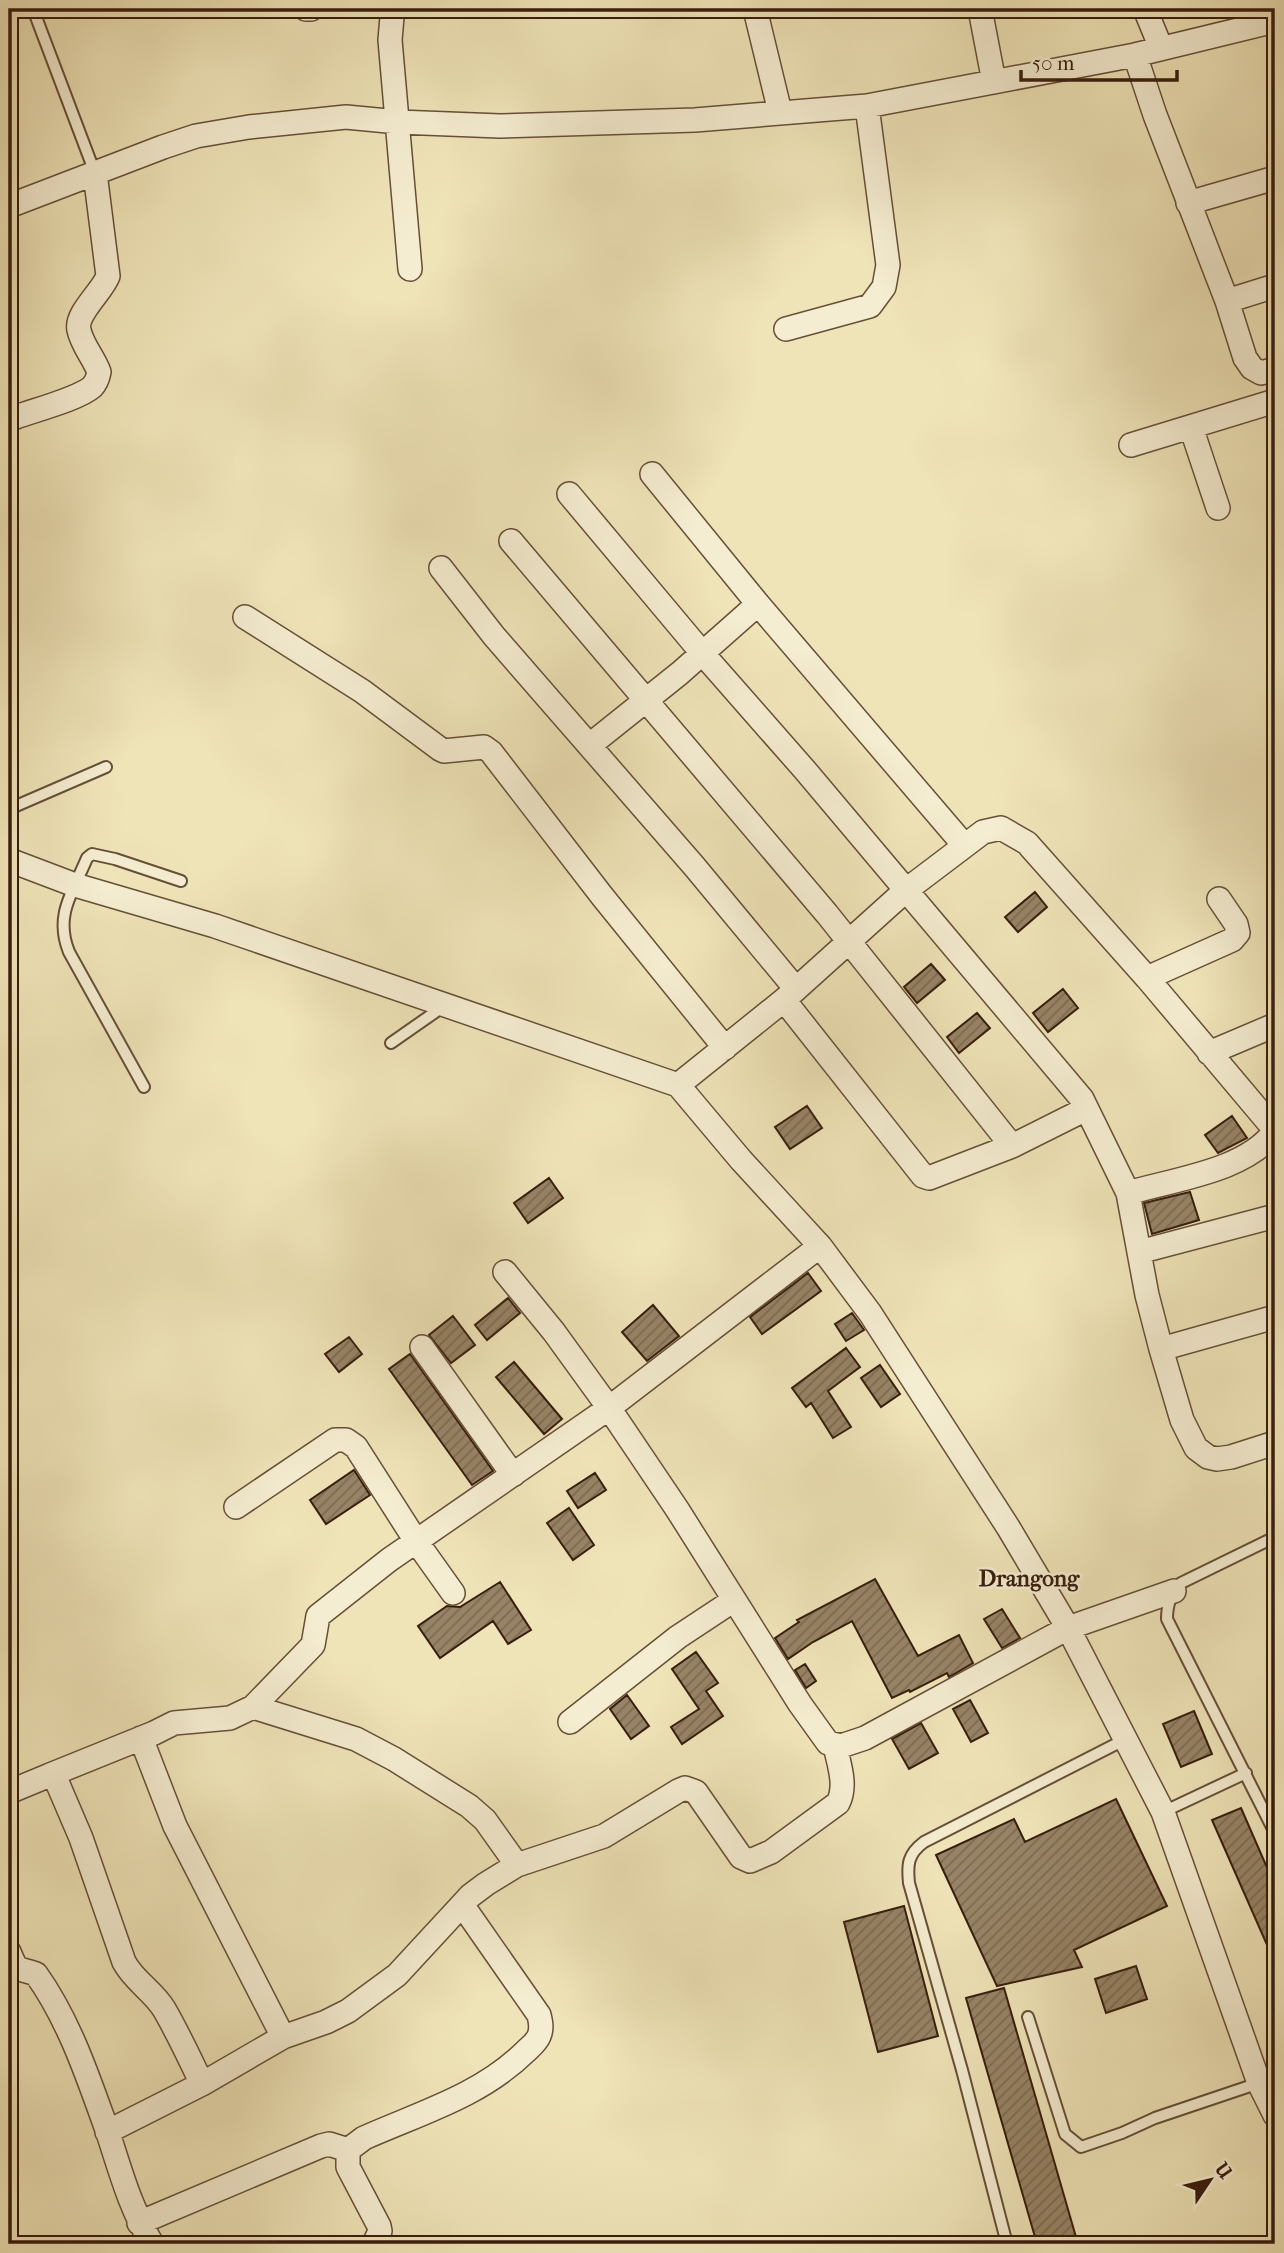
<svg xmlns="http://www.w3.org/2000/svg" width="1284" height="2253" font-family="'IM FELL French Canon',serif">
  <style>
    .building { fill: url(#building-hatch); stroke: #381d0e; stroke-width: 2 }
    .lines { fill: none; stroke-linecap: round; stroke-linejoin: round }
    .lane-casing { stroke: #664f38; stroke-width: 14 }
    .street-casing { stroke: #664f38; stroke-width: 26 }
    .lane { stroke: #f5edd1; stroke-width: 10 }
    .street { stroke: #f5edd1; stroke-width: 23 }
    .labels { text-anchor: middle; stroke-width: 5; stroke-linejoin: round; paint-order: stroke }
    .quarter-label { font-size: 23px; font-weight: bold; fill: #381d0e; stroke: #f5edd1 }
  </style>
  <defs>
    <pattern id="building-hatch" width="6" height="6" patternUnits="userSpaceOnUse" patternTransform="scale(1.75)"><rect width="6" height="6" fill="#978466"/><path d="M-1 1l2-2M0 6l6-6M5 7l2-2" fill="none" stroke="#7c6b52"/></pattern>
  </defs>
  <rect width="100%" height="100%" fill="#efe4b8"/>
  <filter id="stains"><feTurbulence type="fractalNoise" baseFrequency=".00286" numOctaves="4"/><feColorMatrix values="0 0 0 0 .2 0 0 0 0 .09 0 0 0 0 .02 0 0 0 .5 -.17"/></filter>
  <radialGradient id="worn" r=".72"><stop offset=".6" stop-color="#630" stop-opacity="0"/><stop offset="1" stop-color="#630" stop-opacity=".3"/></radialGradient>
  <path class="building" d="M1035 892 1047 907 1018 932 1005 917Z
    M931 964 945 980 917 1003 904 987Z
    M1063 989 1078 1008 1048 1032 1033 1013Z
    M977 1013 990 1028 959 1053 947 1037Z
    M807 1106 822 1128 790 1149 775 1127Z
    M1232 1116 1247 1138 1218 1153 1205 1135Z
    M549 1178 563 1198 528 1223 514 1203Z
    M1190 1192 1199 1220 1152 1234 1144 1203Z
    M808 1273 821 1291 762 1334 750 1317Z
    M508 1298 520 1313 487 1340 475 1325Z
    M653 1305 679 1336 647 1361 622 1332Z
    M852 1313 864 1330 846 1341 835 1324Z
    M453 1316 475 1345 451 1363 429 1335Z
    M349 1337 362 1354 339 1372 325 1354Z
    M846 1348 860 1367 828 1391 851 1427 833 1438 811 1403 806 1407 792 1388Z
    M410 1354 493 1471 472 1485 389 1369Z
    M514 1362 562 1419 544 1434 496 1377Z
    M880 1365 900 1394 881 1407 861 1378Z
    M354 1470 370 1495 326 1524 310 1500Z
    M595 1473 606 1490 578 1508 567 1491Z
    M569 1508 594 1545 573 1560 547 1523Z
    M875 1579 918 1656 959 1635 973 1663 949 1677 947 1673 910 1692 909 1690 892 1698 852 1621 813 1642 788 1659 775 1638 799 1622 797 1620Z
    M500 1582 531 1630 508 1644 493 1621 440 1658 418 1626 447 1606 460 1607Z
    M1002 1609 1020 1638 1002 1648 984 1619Z
    M696 1652 718 1683 706 1691 723 1716 682 1744 671 1727 699 1709 672 1669Z
    M805 1664 816 1681 806 1688 795 1670Z
    M627 1695 649 1726 631 1739 610 1709Z
    M970 1700 988 1733 971 1742 953 1709Z
    M1194 1711 1212 1754 1181 1767 1163 1724Z
    M921 1723 938 1753 909 1769 892 1739Z
    M1116 1799 1167 1906 1074 1950 1082 1967 997 1986 936 1855 1014 1819 1025 1842Z
    M1241 1808 1275 1886V1963L1212 1820Z
    M904 1906 938 2036 878 2052 844 1922Z
    M1136 1966 1147 1999 1106 2013 1095 1979Z
    M1004 1988 1078 2244H1037L966 1998Z"/>
  <g class="lines">
    <g class="lane-casing">
      <path id="lane" d="M33 9 95 173
        M9 809 106 767
        M391 1043 444 1006
        M144 1087 69 952C54 915 73 892 87 858L92 854 115 859 181 881
        M1275 1537 1181 1583C1171 1594 1167 1604 1167 1619L1275 1833
        M1163 1812 1246 1773
        M1028 2017 1065 2134 1081 2147 1122 2133 1155 2118 1259 2083 1275 2081
        M1007 2244 962 2070 909 1883C907 1864 908 1854 924 1842L1126 1739"/>
    </g>
    <g class="street-casing">
      <path id="street" d="M306 9H311
        M390 9 392 17 390 40 410 269
        M755 9 780 112
        M980 9 994 82
        M1145 9 1161 48
        M1135 55 1155 115 1227 301 1245 358 1252 368 1261 373 1275 369
        M1188 203 1275 178
        M9 206 163 147 196 136 249 127 346 117 398 122 500 126 695 120 867 106 1135 55 1275 21
        M1227 301 1275 286
        M786 329 870 306 884 287 888 265 867 106
        M16 417C35 410 78 399 92 387 96 383 98 377 99 372 94 358 82 345 79 330 75 314 102 292 108 276L95 173
        M1191 427 1218 508
        M1131 445 1275 401
        M652 474 758 604 964 845
        M569 494 703 654 804 769 1082 1099 1128 1193 1147 1295 1161 1349 1182 1420 1196 1448 1208 1457 1217 1459 1231 1457 1275 1443
        M511 541 827 914 1012 1146 1080 1112 1083 1106
        M441 568 494 636 694 866 796 989
        M245 617 362 691 440 749 444 751 484 747 491 752 602 896 725 1048
        M590 745 680 673 758 604
        M9 860 75 885 215 926 678 1085 741 1160 820 1246 870 1313 1008 1527 1068 1628 1163 1812 1259 2083 1275 2115
        M1147 978 1232 940 1238 933 1236 924 1219 899
        M784 1000 923 1176 929 1178 1012 1146
        M1209 1053 1275 1025
        M678 1085 784 1000 905 891 983 832 1001 828 1027 843 1147 978 1275 1130
        M1128 1193C1175 1179 1246 1171 1275 1131
        M1139 1252 1275 1216
        M505 1272 554 1332 609 1408 677 1509 800 1704 828 1743 841 1746 865 1738 1068 1628 1174 1591
        M422 1347 513 1475
        M1161 1349 1275 1317
        M236 1507 335 1440H346L356 1447 416 1541 453 1593
        M253 1707 356 1739 394 1759 469 1806 485 1820 517 1865
        M570 1722 678 1637 734 1600
        M141 1738 175 1826 283 2037
        M50 1775 154 1733 174 1723 230 1718 253 1707 313 1645 318 1616 389 1560 609 1408 820 1246
        M9 1792 50 1775 57 1782 81 1838 124 1962C134 1981 153 1991 164 2009 178 2033 190 2059 202 2084
        M9 1952C18 1974 17 1967 36 1974 69 2020 88 2077 107 2130 121 2172 129 2205 152 2244
        M107 2132 202 2084 283 2037 326 2022 348 2011 397 1975 470 1896 486 1884 517 1865 604 1836 678 1791 685 1788 696 1792 741 1857 750 1861 771 1852 838 1803C847 1786 839 1764 835 1746
        M348 2150 364 2138C420 2113 480 2096 525 2052 530 2047 536 2043 539 2036 542 2029 541 2023 539 2015L463 1906
        M348 2150V2167L379 2226 380 2231 374 2244
        M139 2223 321 2146 329 2144 348 2150"/>
    </g>
    <use href="#lane" class="lane"/>
    <use href="#street" class="street"/>
  </g>
  <g class="labels">
    <g class="quarter-label">
      <text x="1029" y="1586">Drangong</text>
    </g>
  </g>
  <rect width="1284" height="2253" fill="none" stroke="#efe4b8" stroke-width="35"/>
  <rect x="10" y="10" width="1263" height="2232" fill="none" stroke="#381d0e" stroke-width="3.5"/>
  <rect x="18" y="18" width="1249" height="2218" fill="none" stroke="#381d0e" stroke-width="2"/>
  <g transform="translate(1210 2180) rotate(55)" stroke="#f5edd1" stroke-width="5" paint-order="stroke">
  <path d="M0-5L12 26L0 18L-12 26Z" fill="#381d0e"/>
  <text y="-10" font-size="19" font-weight="bold" text-anchor="middle" fill="#381d0e">U</text>
  </g>
  <path d="M1021 70v10h156v-10" fill="none" stroke="#381d0e" stroke-width="3.5"/>
  <text x="1032" y="70" font-size="21" fill="#381d0e" stroke="#f5edd1" stroke-width="5" paint-order="stroke">50 m</text>
  <rect width="100%" height="100%" filter="url(#stains)"/>
  <rect width="100%" height="100%" fill="url(#worn)"/>
</svg>
